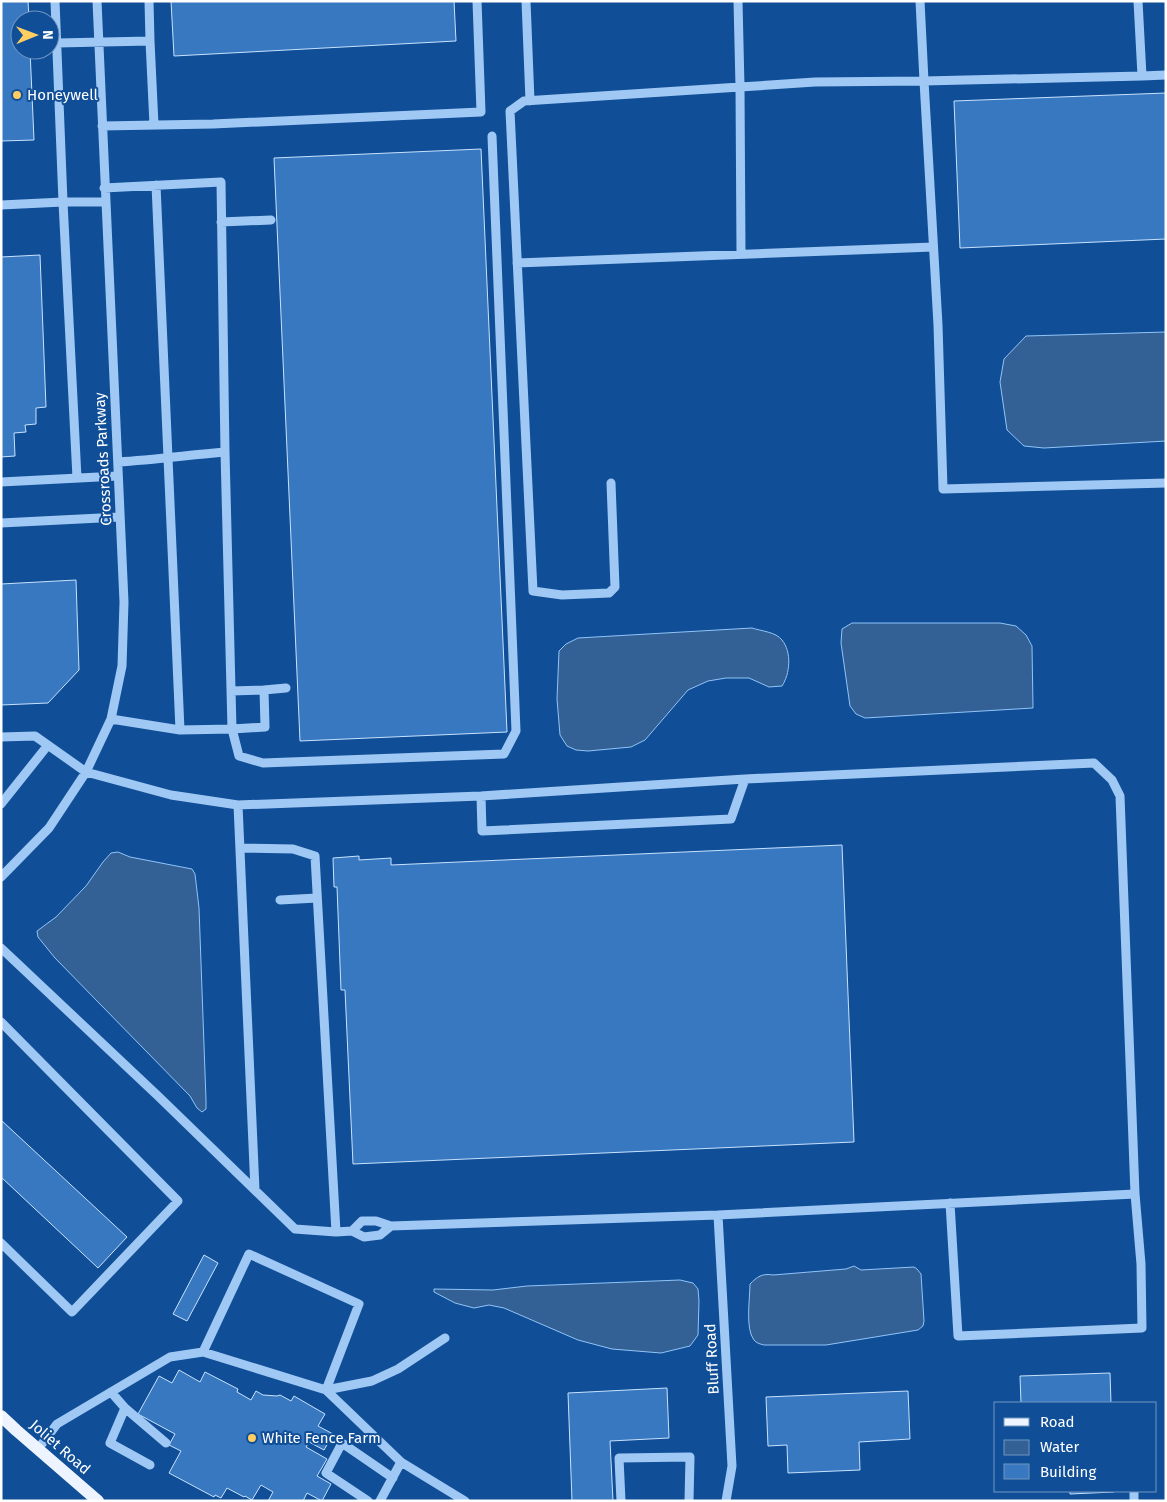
<svg xmlns="http://www.w3.org/2000/svg" width="1167" height="1502" font-family="'Fira Sans',sans-serif">
  <style>
    .water { fill: #336196; stroke: #91c4f8 }
    .building { fill: #3878c0; stroke: #c8e2fe }
    .lines { fill: none; stroke-linecap: round; stroke-linejoin: round }
    .minor { stroke: #a0c8f4; stroke-width: 9 }
    .major { stroke: #edf4ff; stroke-width: 12 }
    .poi-dot { fill: #ffce63; stroke: #104f97; stroke-width: 2 }
    .labels { text-anchor: middle; stroke-width: 4; stroke-linejoin: round; paint-order: stroke }
    .poi-label { font-size: 15px; fill: #fff; stroke: #104f97; text-anchor: start }
    .street-label { font-size: 15px; fill: #fff; stroke: #104f97 }
  </style>
  <rect width="100%" height="100%" fill="#104f97"/>
  <path class="water" d="M1166 332V441L1044 448 1024 446 1007 430 1000 382 1004 359 1026 336Z
    M852 623H1000L1016 626 1026 635 1032 646 1033 708 865 718 856 714 850 706 841 643 842 629Z
    M752 628C761 631 776 632 782 640 792 652 790 674 782 686L769 687 749 678H726L708 681 688 690 645 740 631 747 588 751 576 750 567 746 560 735 557 699 559 651 566 644 578 638Z
    M118 852 130 857 192 869 195 874 199 908 206 1100V1109L202 1112 197 1108 190 1096 55 958 38 937 37 931 56 917 86 886 103 862 111 853Z
    M854 1266 861 1270 914 1267 917 1269 921 1274 924 1321 923 1326 918 1330 826 1345H764C760 1344 756 1343 754 1340 745 1329 750 1298 750 1284 757 1277 762 1273 773 1275L846 1269Z
    M680 1280 693 1283 698 1289 699 1301 698 1335 690 1346 661 1353 612 1349 578 1340 504 1308 489 1305 474 1308 455 1303 434 1292V1289L493 1290 527 1286Z"/>
  <path class="building" d="M1 1H28L29 20H20V50H30L34 140 1 141Z
    M171 1H454L456 41 174 56Z
    M1166 93V239L960 248 954 101Z
    M481 149 507 732 300 741 274 158Z
    M40 255 46 407 36 408V424L25 425 26 432 14 433 15 456 1 457V257Z
    M76 580 79 670 48 703 1 705V584Z
    M842 845 854 1142 353 1164 345 990H341L337 887H334L333 858 359 856V860L391 858V865Z
    M1 1120 127 1237 98 1268 1 1177Z
    M204 1255 218 1263 187 1321 173 1314Z
    M179 1370 200 1382 205 1372 238 1389 237 1392 251 1400 256 1391 263 1395 277 1396 280 1395 291 1401 294 1396 325 1414 318 1426 333 1434 324 1450 309 1442 306 1447 327 1459 317 1476 331 1484 322 1501 307 1493 303 1501H268L273 1492 261 1485 252 1500 245 1496 244 1497 227 1488 221 1498 215 1495 214 1497 169 1473 181 1451 169 1445 175 1434 138 1414 159 1376 172 1383Z
    M1110 1373 1111 1403H1021L1020 1376Z
    M667 1388 669 1438 610 1441 613 1501H572L568 1393Z
    M908 1391 910 1439 859 1442 860 1470 788 1473 787 1445 768 1446 766 1397Z
    M1070 1491H1114V1492L1070 1494Z"/>
  <g class="lines">
    <path class="minor" d="M526 1 530 101
      M738 1 740 87 815 82 924 81 938 325 943 489 1166 483
      M920 1 924 81 1142 76
      M1138 1 1142 76 1166 75
      M150 41 154 125
      M57 43 150 41 149 1
      M102 126 213 124 481 112 477 1
      M156 185 180 730
      M104 188 221 182 225 452
      M1 205 63 202 55 1
      M221 222 271 220
      M517 263 933 247
      M118 462C154 460 189 455 225 452L232 729 265 727 264 690 231 691
      M77 478 63 202H105
      M1 482 118 476
      M611 483 615 587 609 593 562 595 533 591 510 111 524 101 740 87 741 253
      M1 523 120 517
      M264 690 286 688
      M111 719 180 730 232 729 239 756 263 763 504 754 516 731 492 136
      M1 737 35 736 86 772 171 795 238 805 255 1190
      M745 779 1094 763 1112 780 1120 796 1135 1194
      M1 804 48 745
      M238 805 481 796 745 779 731 819 482 831 481 796
      M1 877 49 828 86 772 111 719 122 666 124 602 97 1
      M280 900 317 898
      M1 948 158 1096 295 1229 336 1232 315 856 293 849 240 848
      M1 1022 178 1201 72 1312 1 1243
      M718 1215 732 1466 726 1501
      M391 1226 718 1215 1135 1194 1141 1264 1142 1328 958 1336 950 1203
      M336 1232 352 1231 364 1237 380 1235 391 1226 376 1221H362L352 1231
      M203 1352 249 1254 359 1304 326 1390
      M326 1390 372 1381 398 1369 445 1338
      M111 1392 125 1408 110 1443 150 1465
      M125 1408 166 1443
      M38 1449 57 1424 170 1357 203 1352 326 1390 401 1462 380 1501
      M401 1462 465 1501
      M1134 1491V1501
      M368 1501 326 1473 342 1443 393 1478
      M621 1501 619 1458 690 1457 689 1501"/>
    <path class="major" d="M1 1416 16 1430 98 1501"/>
  </g>
  <g class="poi-dot">
    <circle cx="17" cy="95" r="5"/>
    <circle cx="252" cy="1438" r="5"/>
  </g>
  <g class="labels">
    <g class="poi-label">
      <text x="27" y="100">Honeywell</text>
      <text x="262" y="1443">White Fence Farm</text>
    </g>
    <g class="street-label">
      <text transform="translate(103 459) rotate(-93)" y="5">Crossroads Parkway</text>
      <text transform="translate(712 1359) rotate(-93)" y="5">Bluff Road</text>
      <text transform="translate(60 1447) rotate(41)" y="5">Joliet Road</text>
    </g>
  </g>
  <rect width="1167" height="1502" fill="none" stroke="#ffffff" stroke-width="5"/>
  <rect x="994" y="1402" width="162" height="90" fill="#104f97" stroke="#7095c1"/>
  <rect x="1004" y="1418" width="25" height="8" fill="#edf4ff" stroke="#7095c1"/>
  <text x="1040" y="1427" font-size="15" fill="#ffffff">Road</text>
  <rect x="1004" y="1440" width="25" height="15" fill="#336196" stroke="#7095c1"/>
  <text x="1040" y="1452" font-size="15" fill="#ffffff">Water</text>
  <rect x="1004" y="1464" width="25" height="15" fill="#3878c0" stroke="#7095c1"/>
  <text x="1040" y="1477" font-size="15" fill="#ffffff">Building</text>
  <g transform="translate(35 35) rotate(89)"><circle r="24" fill="#104f97" stroke="#7095c1"/>
  <path d="M0-4L9 19L0 12L-9 19Z" fill="#ffce63"/>
  <text y="-8" font-size="14" font-weight="bold" text-anchor="middle" fill="#ffffff">N</text>
  </g>
</svg>
